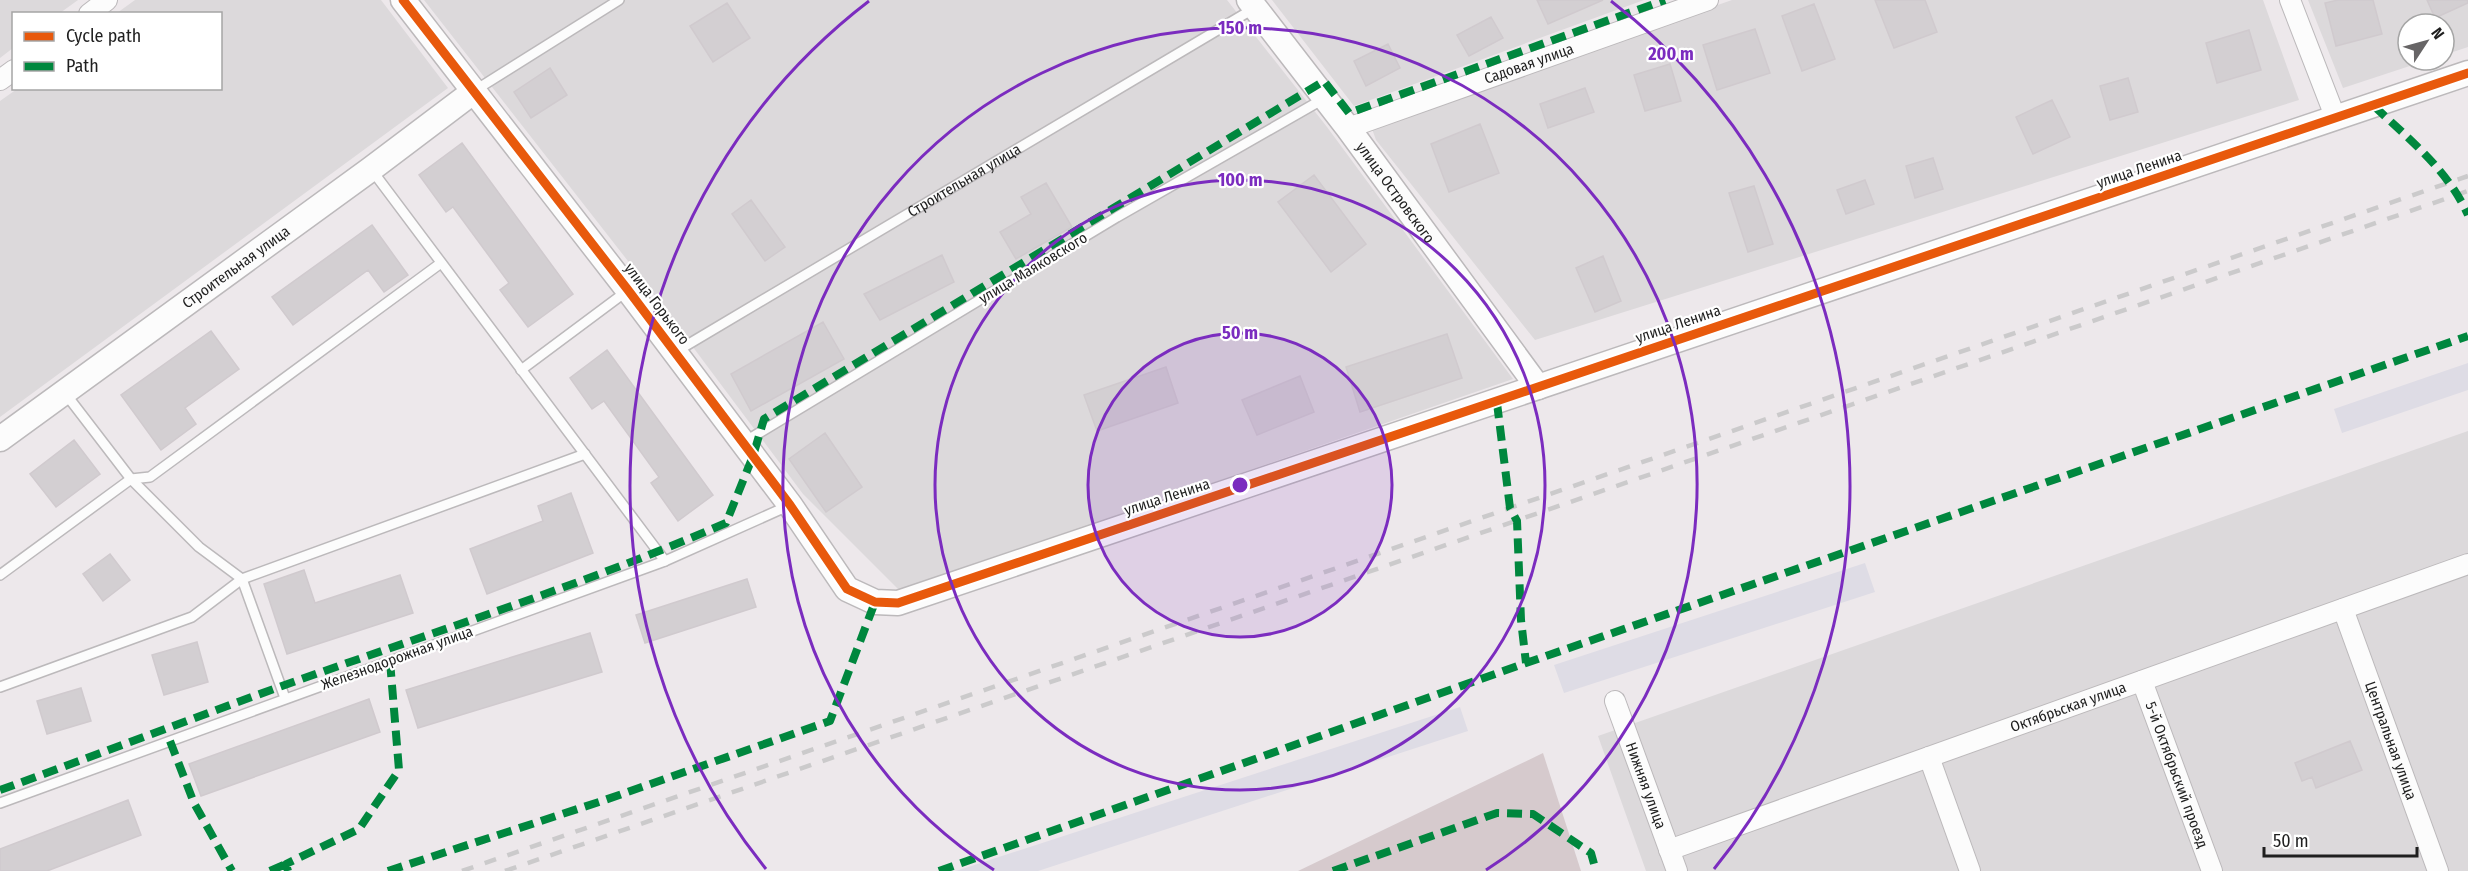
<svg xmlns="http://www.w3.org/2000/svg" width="2468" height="871" font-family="'Fira Sans Condensed',sans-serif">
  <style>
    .residential { fill: #dcd9db }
    .industrial { fill: #dedce5 }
    .construction { fill: #d6cacd }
    .building { fill: #d3cfd2; stroke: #d0cace; stroke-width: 1.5 }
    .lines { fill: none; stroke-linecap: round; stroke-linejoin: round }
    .service-casing { stroke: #bcb9bb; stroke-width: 12 }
    .minor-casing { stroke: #bcb9bb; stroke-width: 22 }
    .tertiary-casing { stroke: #bcb9bb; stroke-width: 27 }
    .service { stroke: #fcfcfc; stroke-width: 9 }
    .minor { stroke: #fcfcfc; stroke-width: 20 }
    .tertiary { stroke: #fcfcfc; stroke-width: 24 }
    .rail { stroke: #cbcacb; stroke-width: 4.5; stroke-dasharray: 12 12; stroke-linecap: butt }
    .quiet { stroke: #00873e; stroke-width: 8; stroke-dasharray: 15 8; stroke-linecap: butt }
    .cycleway-casing { stroke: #fff; stroke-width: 13 }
    .cycleway { stroke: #e8590c; stroke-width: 9 }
    .ring { fill: none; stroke: #7b2cbf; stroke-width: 3 }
    .labels { text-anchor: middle; stroke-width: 4.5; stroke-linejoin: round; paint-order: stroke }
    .street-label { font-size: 15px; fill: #1f1f1f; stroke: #fff }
    .centre { fill: #7b2cbf; stroke: #fff; stroke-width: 3 }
    .ring-label { font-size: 18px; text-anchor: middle; font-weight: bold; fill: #7b2cbf; stroke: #fff; stroke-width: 4.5; stroke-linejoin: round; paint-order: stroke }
  </style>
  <rect width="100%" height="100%" fill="#ede8eb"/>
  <path class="residential" d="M0 0H78L60 13 14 14 13 48 0 58Z
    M135 0H381L448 88 0 417V101L17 89 220 88V14L117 13Z
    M424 0H1227L1327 127 1513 379 900 591 803 494 642 279Z
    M1272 0H1644L1354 106Z
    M1732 0H2263L2299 100 1535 340 1376 140 1371 126Z
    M2308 0H2468V47L2444 55V24H2408V60H2428L2343 88Z
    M2468 431V871H1646L1598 736Z"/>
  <path class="industrial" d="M2468 363V390L2342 433 2334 409Z
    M1865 563 1875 592 1564 693 1554 665Z
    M1460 707 1468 731 1038 871H956Z"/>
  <path class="construction" d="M1543 753 1581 871H1298Z"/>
  <path class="building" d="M1537 0H1603L1548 24Z
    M1875 0H1925L1937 32 1894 48Z
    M2338 0H2373L2382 34 2336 46 2325 3Z
    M2427 0H2468V3L2435 18Z
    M727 3 750 38 713 62 690 26Z
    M1814 4 1835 59 1802 71 1782 16Z
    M1491 17 1503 38 1469 56 1457 35Z
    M1755 29 1770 73 1717 90 1703 45Z
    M2249 30 2261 70 2217 83 2206 43Z
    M1388 44 1400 68 1366 86 1354 61Z
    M1670 64 1681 101 1645 111 1634 75Z
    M550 68 567 95 531 118 514 92Z
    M2128 78 2138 112 2110 120 2100 86Z
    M1585 88 1594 112 1548 128 1540 104Z
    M2052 100 2070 137 2033 154 2016 117Z
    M1480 124 1499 173 1449 192 1431 144Z
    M462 143 573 294 528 327 500 290 509 283 453 207 446 212 419 175Z
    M1933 158 1943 189 1915 198 1906 166Z
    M1314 175 1366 244 1331 272 1278 202Z
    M1865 180 1874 204 1846 214 1837 190Z
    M1046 183 1072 227 1016 259 1000 232 1031 214 1021 197Z
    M1754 186 1773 244 1748 252 1729 193Z
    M751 200 785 247 765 261 732 214Z
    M372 225 408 275 384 292 368 270 293 325 272 297Z
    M942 255 954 282 880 320 864 294Z
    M1603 256 1621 301 1595 312 1576 268Z
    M823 322 844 359 751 411 731 374Z
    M211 331 239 369 185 408 196 424 161 450 121 395Z
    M1447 334 1462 378 1360 412 1346 367Z
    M607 350 713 495 678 521 651 483 659 477 604 401 592 409 570 378Z
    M1166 367 1178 403 1097 431 1084 395Z
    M1300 376 1314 412 1257 435 1242 400Z
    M825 433 862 487 826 512 789 459Z
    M74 440 100 474 56 507 30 474Z
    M571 493 593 553 487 594 470 549 543 521 538 506Z
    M110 554 130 580 103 601 83 574Z
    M304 570 315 603 400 575 413 613 287 654 264 584Z
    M747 579 756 607 645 643 636 615Z
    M590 633 602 672 418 728 406 690Z
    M197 642 208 682 164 695 152 655Z
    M81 688 91 721 47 734 37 701Z
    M369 699 380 732 201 796 189 764Z
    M2350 741 2362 770 2316 788 2312 777 2302 781 2295 763Z
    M128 800 141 835 47 871H0V849Z"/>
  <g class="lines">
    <g class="service-casing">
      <g id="service">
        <path d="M474 91 619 0"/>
        <path d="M371 169 665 561"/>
        <path id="s1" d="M677 351 1253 9"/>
        <path d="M521 370 627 291"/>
        <path d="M65 393 131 479 199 547 242 579 285 698"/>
        <path d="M744 442 1117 217 1325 98"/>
        <path d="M0 575 131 479 150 477 441 263"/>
        <path d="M0 687 192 617 242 579 585 454"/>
        <path d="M0 803 665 561 788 506"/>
      </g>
    </g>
    <g class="minor-casing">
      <g id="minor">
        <path d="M2290 0 2336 119"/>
        <path d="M89 14 107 0"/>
        <path d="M0 80 14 70"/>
        <path id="s2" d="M1348 128 1708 0"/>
        <path id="s3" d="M2343 609 2438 871"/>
        <path id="s4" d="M2142 681 2212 871"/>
        <path id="s5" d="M1615 701 1677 871"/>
        <path d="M1929 757 1970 871"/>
        <path id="s6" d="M1669 850 2468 564"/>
      </g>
    </g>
    <g class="tertiary-casing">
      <g id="tertiary">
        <path d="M403 0 628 290 790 505 847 589 875 602 898 603 2468 73"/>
        <path id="s7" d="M1249 0 1348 128 1538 387"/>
        <path id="s8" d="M0 439 371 169 473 92"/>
      </g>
    </g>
    <use href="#service" class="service"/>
    <use href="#minor" class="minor"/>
    <use href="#tertiary" class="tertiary"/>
    <path class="rail" d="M462 871 2468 176
      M505 871 2468 191"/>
    <path class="quiet" d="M2374 106C2409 139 2448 170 2468 215
      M1497 403 1510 508 1517 521 1521 620 1526 663
      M170 741 194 803 232 871
      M0 790C94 756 188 720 282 686 430 633 581 586 726 523L753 456 764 419 1324 81 1349 113 1665 0
      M270 871 286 864
      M288 871 286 864 359 829 399 770 390 661
      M388 871 602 801 830 721 875 602
      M939 871 1526 663 2468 336
      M1333 871 1497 813 1533 814 1591 853 1596 871"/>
    <g class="cycleway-casing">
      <path id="cycleway" d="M403 0 628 290 790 505 847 589 875 602 898 603 2468 73"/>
    </g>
    <use href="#cycleway" class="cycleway"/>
  </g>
  <circle cx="1240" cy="485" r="152" fill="#7b2cbf" fill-opacity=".12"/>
  <g class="ring">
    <circle cx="1240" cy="485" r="152"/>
    <circle cx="1240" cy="485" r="305"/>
    <path d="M994 870A457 457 0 1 1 1486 870"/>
    <path d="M766 869A610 610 0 0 1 869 1M1611 1A610 610 0 0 1 1714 869"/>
  </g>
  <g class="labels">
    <g class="street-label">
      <text dy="5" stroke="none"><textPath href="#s2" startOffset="192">Садовая улица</textPath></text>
      <text transform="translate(2139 169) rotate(-19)" y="5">улица Ленина</text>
      <text dy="5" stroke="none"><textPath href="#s1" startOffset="334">Строительная улица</textPath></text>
      <text dy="5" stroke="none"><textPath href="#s7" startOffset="242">улица Островского</textPath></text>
      <text dy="5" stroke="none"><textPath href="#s8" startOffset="292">Строительная улица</textPath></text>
      <text transform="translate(1033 268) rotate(-31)" y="5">улица Маяковского</text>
      <text transform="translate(657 304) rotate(53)" y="5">улица Горького</text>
      <text transform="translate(1678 324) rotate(-19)" y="5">улица Ленина</text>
      <text transform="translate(1167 497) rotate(-18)" y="5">улица Ленина</text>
      <text transform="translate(397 658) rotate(-20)" y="5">Железнодорожная улица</text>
      <text dy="5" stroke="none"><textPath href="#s6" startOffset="424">Октябрьская улица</textPath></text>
      <text dy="5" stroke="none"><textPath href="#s3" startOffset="140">Центральная улица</textPath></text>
      <text dy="5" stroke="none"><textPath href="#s4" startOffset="100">5-й Октябрьский проезд</textPath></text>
      <text dy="5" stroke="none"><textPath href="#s5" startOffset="90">Нижняя улица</textPath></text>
    </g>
  </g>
  <circle cx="1240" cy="485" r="9" class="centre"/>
  <g class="ring-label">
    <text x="1240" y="34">150 m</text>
    <text x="1671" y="60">200 m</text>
    <text x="1240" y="186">100 m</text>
    <text x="1240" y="339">50 m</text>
  </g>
  <rect x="12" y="12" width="210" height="78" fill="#ffffff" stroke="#a5a5a5" stroke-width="1.5"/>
  <rect x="24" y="32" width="30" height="9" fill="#e8590c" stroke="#a5a5a5" stroke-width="1.5"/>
  <text x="66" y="42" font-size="18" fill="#1f1f1f">Cycle path</text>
  <rect x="24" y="62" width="30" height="9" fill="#00873e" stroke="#a5a5a5" stroke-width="1.5"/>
  <text x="66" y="72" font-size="18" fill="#1f1f1f">Path</text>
  <g transform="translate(2426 42) rotate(54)"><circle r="28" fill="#ffffff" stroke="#a5a5a5" stroke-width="1.5"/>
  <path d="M0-4.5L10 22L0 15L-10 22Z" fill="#676566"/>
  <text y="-9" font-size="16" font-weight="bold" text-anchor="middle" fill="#1f1f1f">N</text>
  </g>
  <path d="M2264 847v9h153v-9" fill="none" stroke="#1f1f1f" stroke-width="3"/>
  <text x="2273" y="847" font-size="18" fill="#1f1f1f" stroke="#ffffff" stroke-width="4.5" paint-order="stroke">50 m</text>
</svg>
